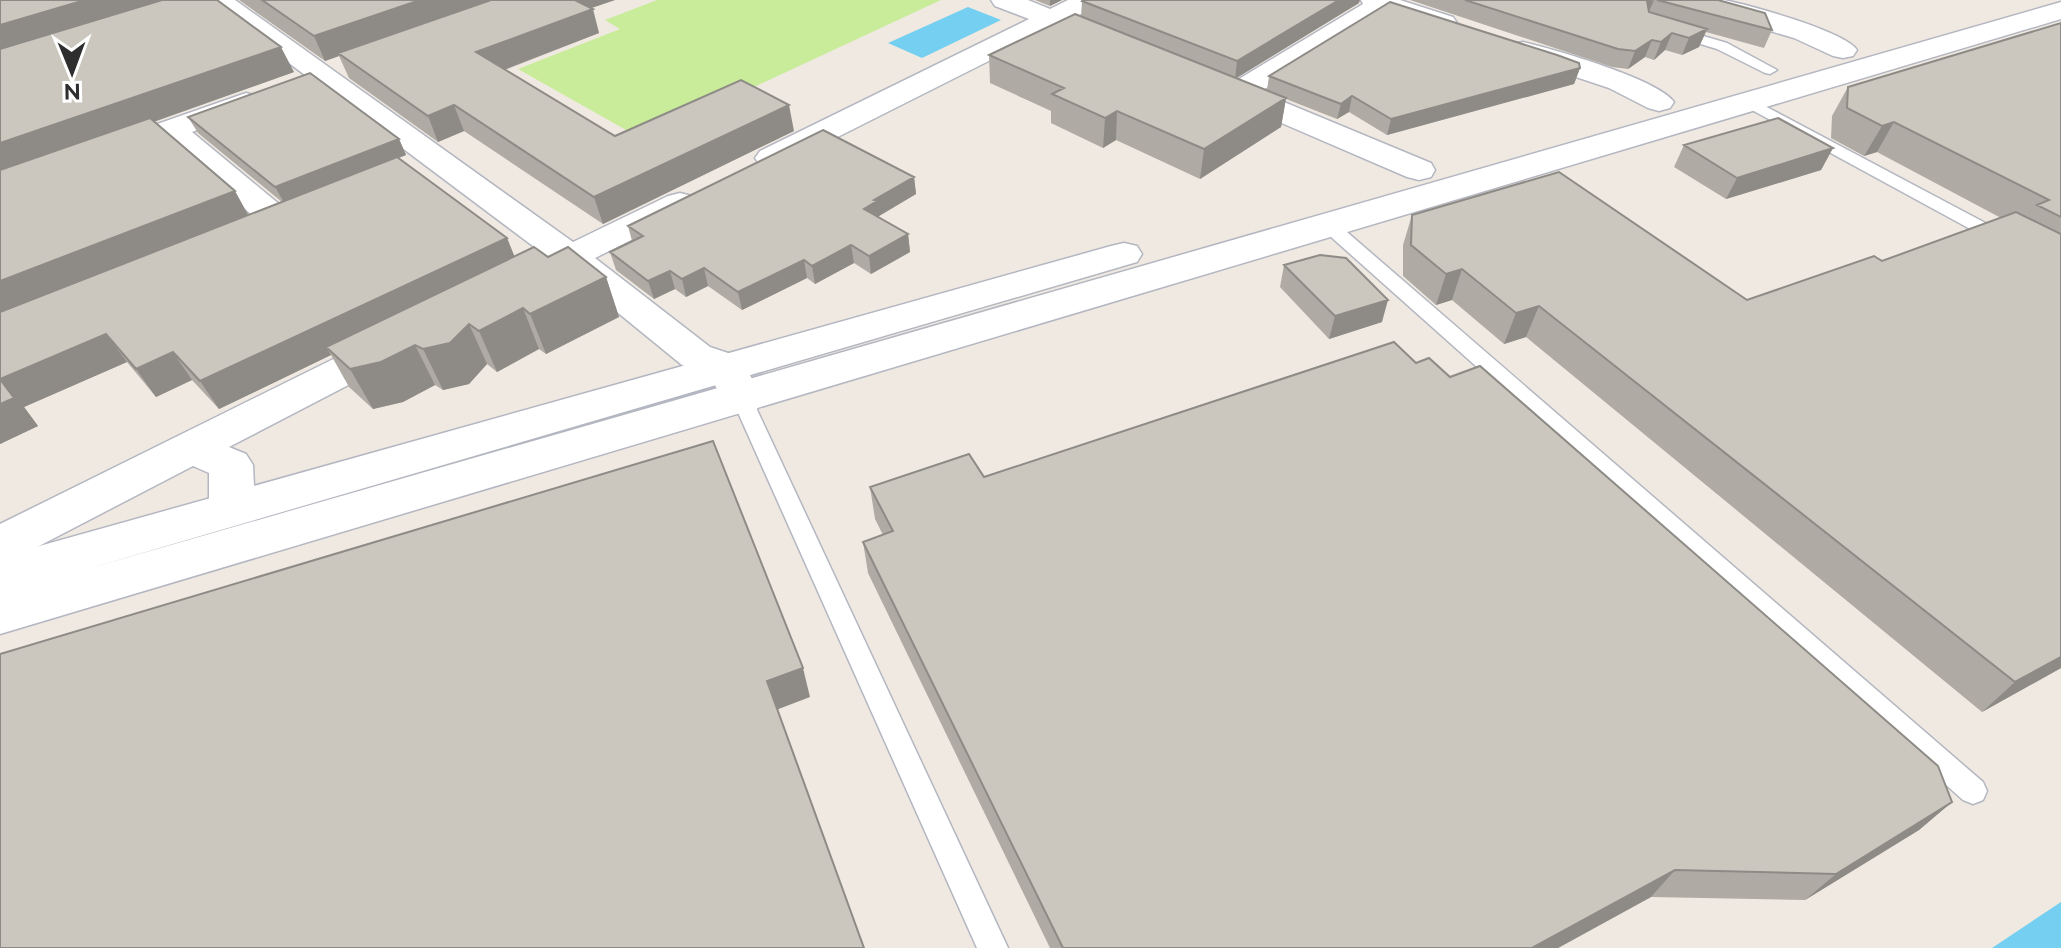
<svg xmlns="http://www.w3.org/2000/svg" width="2061" height="948" font-family="Raleway,sans-serif">
  <style>
    .pitch { fill: #c9ec9a }
    .water { fill: #75cff0 }
    .lines { fill: none; stroke-linecap: round; stroke-linejoin: round }
    .lane-casing { stroke: #b4b7c1; stroke-width: 3 }
    .street-casing { stroke: #b4b7c1; stroke-width: 3 }
    .secondary-casing { stroke: #b4b7c1; stroke-width: 3 }
    .lane { fill: #fff; fill-rule: evenodd }
    .street { fill: #fff; fill-rule: evenodd }
    .secondary { fill: #fff; fill-rule: evenodd }
    .wall { fill: #afaba4 }
    .shaded-wall { fill: #8e8b86 }
    .building { fill: #cbc7bf; stroke: #8e8b86; stroke-width: 2 }
  </style>
  <rect width="100%" height="100%" fill="#efe9e1"/>
  <path class="pitch" d="M657 0H941L642 139 518 69 620 29 605 20Z"/>
  <path class="water" d="M968 7 1001 20 922 58 888 43Z
    M2061 902V948H1992Z"/>
  <g class="lines">
    <g class="lane-casing">
      <path id="lane" d="M1676 28 1727 43 1777 70 1770 74 1765 73 1717 49 1671 35V29Z
        M1746 96 2008 235 2011 239 2002 244 1996 243 1741 104 1738 101Z
        M1327 219 1333 220 1983 782 1987 791 1983 800 1973 804 1963 800 1321 228 1318 224 1321 220Z
        M742 392 752 399 1008 948H977L732 399Z"/>
    </g>
    <g class="street-casing">
      <path id="street" d="M205 0H235L573 242 668 196 680 193 692 196 697 203 692 210 595 258 710 347 740 357 763 399 757 409 742 413 727 409 710 375 682 365 568 272C548 282 532 293 510 288L505 280 510 272 545 255Z
        M991 0H1028L1050 9 1068 0H1102L1098 6 1073 18 1083 26 1079 32 1069 34 1052 29 782 165 771 168 760 165 755 158 760 151 1029 19 995 6Z
        M1361 0H1400L1453 17 1457 23 1453 29 1443 31 1386 13 1260 92 1431 163 1435 170 1431 177 1419 180 1407 177 1219 96 1215 90 1219 84 1234 82 1363 4Z
        M1680 0C1694 0 1710 0 1724 0 1749 5 1844 31 1857 50L1853 56 1843 58 1833 56 1794 38 1684 6Z
        M1523 42C1553 49 1658 79 1674 102L1670 108 1659 111 1648 108 1609 88 1513 56 1509 50 1513 44Z
        M246 93 257 96 261 102 257 108 192 132 291 214 296 221 291 228 279 231 267 228 166 141 0 200V179Z
        M394 332 408 336 414 345 408 354 229 447 246 454 253 465 255 508 248 520 232 525 216 520 209 508V473L193 466 16 558 0 563V524L380 336Z"/>
    </g>
    <g class="secondary-casing">
      <path id="secondary" d="M2061 2V19L0 634V557L1111 246 1124 243 1137 246 1142 254 1137 262 84 570Z"/>
    </g>
    <use href="#lane" class="lane"/>
    <use href="#street" class="street"/>
    <use href="#secondary" class="secondary"/>
  </g>
  <path class="wall" d="M0 0 294 72 154 122 249 215 282 202 198 133 188 117 399 139 406 155 398 158 507 238 514 256 548 257 606 277 619 317 546 354 539 349 497 372 487 364 469 384 443 390 435 385 403 402 373 409 349 387 331 355 219 409 192 380 156 397 127 362 24 407 38 426 0 444Z
    M239 0H615L591 8 599 33 505 70 615 136 794 131 603 224 464 131 438 142 349 78 339 56 325 61Z
    M1035 0H1062L1050 6Z
    M1410 0H1718L1772 30 1764 48 1706 32 1699 47 1682 55 1665 50 1654 60 1645 57 1628 69 1612 67Z
    M1082 1 1359 3 1236 78 1267 90 1269 76 1580 68 1574 84 1387 135 1349 112 1337 119 1286 99 1281 127 1200 179 1116 140 1103 148 1051 123V111L990 83 989 55 1081 16Z
    M2061 23V668L1982 712 1526 337 1504 344 1452 300 1436 305 1403 276V245L1412 215 1747 300 1882 261 2001 218 1877 152 1864 156 1831 138 1832 116 1848 87Z
    M1684 145 1833 148 1821 170 1726 199 1674 167Z
    M914 177 916 194 879 216V217L908 234 910 252 871 274 854 263 815 284 807 278 742 310 708 286 686 297 675 289 654 299 616 270 610 252 632 241 628 226Z
    M1284 265 1382 322 1329 339 1280 287Z
    M1416 363 1450 377 1952 802 1919 830 1805 900 1651 897 1558 948H1050L868 573 863 542 883 535 875 519 870 487 984 477Z"/>
  <path class="shaded-wall" d="M85 0H178L0 55V25Z
    M420 0H498L338 53 339 56 325 61 314 36Z
    M563 0H615L568 16Z
    M1050 0H1062L1050 6Z
    M1339 0H1360L1359 3 1235 79 1237 61Z
    M1654 0 1647 16V1Z
    M593 9 599 33 485 77 476 52Z
    M1707 29 1699 47 1682 55 1689 38Z
    M1672 33 1665 50 1654 60 1661 42Z
    M1652 40 1645 57 1628 69 1635 51Z
    M281 47 294 72 0 176V143Z
    M1580 68 1574 84 1387 135 1391 119Z
    M1352 96 1349 112 1337 119 1341 104Z
    M1286 98 1281 127 1200 179 1204 149Z
    M454 105 464 131 438 142 428 116Z
    M789 105 794 131 603 224 594 197Z
    M1117 111 1116 140 1103 148 1105 118Z
    M1894 122 1877 152 1864 156 1882 126Z
    M399 139 406 155 285 204 275 187Z
    M1833 148 1821 170 1726 199 1737 178Z
    M914 177 916 194 879 216V219L864 209 874 200Z
    M235 191 250 218 0 318V281Z
    M908 234 910 252 871 274 869 256Z
    M507 238 518 265 326 347 331 355 219 409 200 381Z
    M851 245 854 263 815 284 812 266Z
    M804 260 807 278 742 310 738 292Z
    M704 268 708 286 686 297 682 279Z
    M1462 269 1452 300 1436 305 1446 274Z
    M670 271 675 289 654 299 648 281Z
    M606 277 619 317 546 354 530 314Z
    M1388 300 1382 322 1329 339 1335 316Z
    M1539 306 1526 337 1504 344 1516 313Z
    M523 308 539 349 497 372 479 331Z
    M469 324 487 364 469 384 443 390 423 349Z
    M106 334 127 362 24 407 38 426 0 444V379Z
    M415 345 435 385 403 402 373 409 350 369Z
    M173 352 192 380 156 397 136 369Z
    M2061 657V668L1982 712 2015 682Z
    M803 668 810 697 776 710 767 681Z
    M1952 802 1919 830 1805 900 1836 874Z
    M1675 870 1651 897 1558 948H1532Z"/>
  <path class="building" d="M0 0H85L0 25Z
    M162 0H217L281 47 0 143V49Z
    M262 0H420L314 36Z
    M491 0H575L593 9 476 52 615 136 741 80 789 105 594 197 454 105 428 116 338 53Z
    M1083 0H1339L1237 61 1082 1Z
    M1465 0H1651L1647 1 1649 12 1707 29 1689 38 1672 33 1661 42 1652 40 1635 51 1618 49Z
    M1657 0H1718L1765 13 1772 30Z
    M1390 2 1557 55 1579 63 1580 68 1391 119 1352 96 1341 104 1269 76Z
    M1075 14 1286 98 1204 149 1117 111 1105 118 1052 94 1064 88 989 55Z
    M2061 23V217L2037 205 2049 200 1894 122 1882 126 1847 108 1848 87Z
    M310 73 399 139 275 187 188 117Z
    M150 118 235 191 0 281V170Z
    M1778 118 1833 148 1737 178 1684 145Z
    M823 130 914 177 874 200 877 201 864 209 908 234 869 256 851 245 812 266 804 260 738 292 704 268 682 279 670 271 648 281 610 252 643 236 628 226Z
    M397 157 507 238 200 381 173 352 136 369 106 334 0 379 14 398 0 404V312Z
    M1559 172 1747 300 1874 256 1882 261 2016 212 2061 234V657L2015 682 1539 306 1516 313 1462 269 1446 274 1411 245 1412 215Z
    M534 247 548 257 568 247 606 277 530 314 523 308 479 331 469 324 450 343 423 349 415 345 381 362 350 369 326 347Z
    M1320 255 1346 258 1388 300 1335 316 1284 265Z
    M1394 342 1416 363 1429 358 1450 377 1480 366 1938 766 1952 802 1836 874 1675 870 1532 948H1063L863 542 893 531 870 487 969 454 984 477Z
    M713 441 803 668 767 681 864 948H0V654Z"/>
  <g transform="translate(72 72) rotate(179)" stroke="#ffffff" stroke-width="6" paint-order="stroke">
  <path d="M0-6L14 30L0 20L-14 30Z" fill="#2e2e2e"/>
  <text y="-12" font-size="22" font-weight="bold" text-anchor="middle" fill="#2e2e2e">N</text>
  </g>
</svg>
